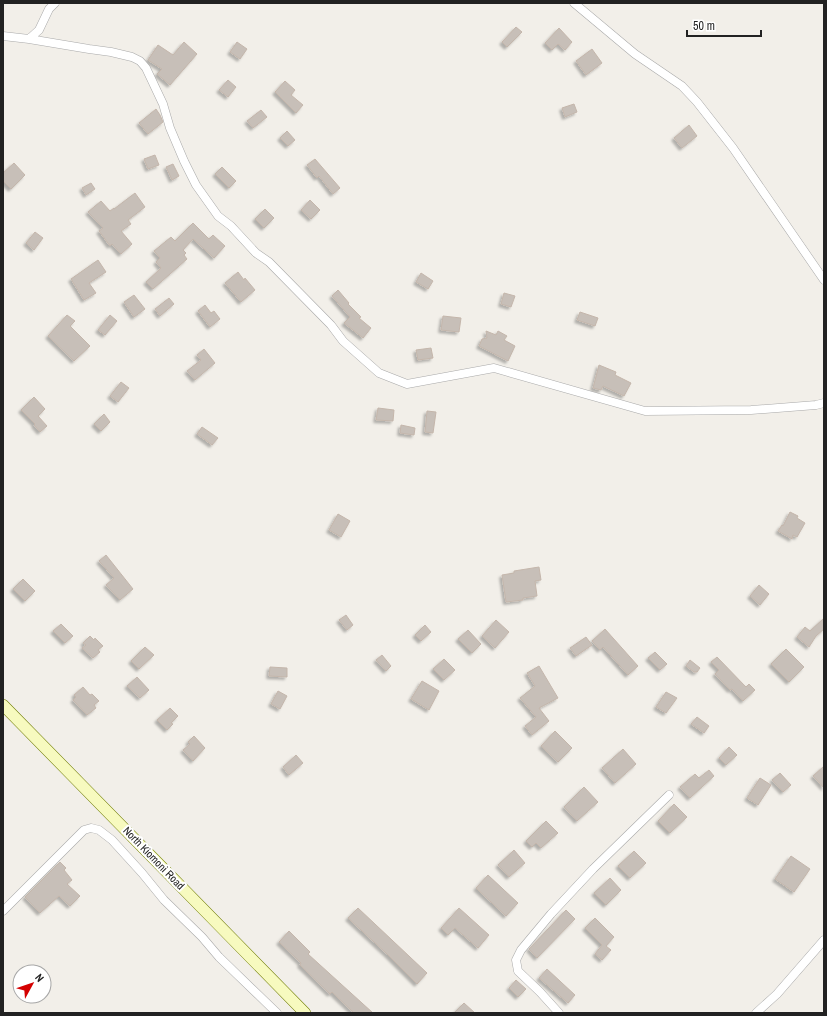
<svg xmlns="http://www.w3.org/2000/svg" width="827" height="1016" font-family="'Archivo Narrow',sans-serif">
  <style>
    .building { fill: #c7bfb8; stroke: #c4b6ab; filter: url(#shadow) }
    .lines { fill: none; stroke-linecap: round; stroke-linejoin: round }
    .street-casing { stroke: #a9a9a9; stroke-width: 9 }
    .secondary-casing { stroke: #707d05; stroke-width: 12 }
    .street { stroke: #fff; stroke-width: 8 }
    .secondary { stroke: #f7fabf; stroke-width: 11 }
    .labels { text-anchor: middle; stroke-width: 4; stroke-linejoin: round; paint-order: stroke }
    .street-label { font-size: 11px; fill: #222; stroke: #fff }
  </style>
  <defs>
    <filter id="shadow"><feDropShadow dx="-2.5" dy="2.5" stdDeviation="1" flood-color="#0004"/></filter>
  </defs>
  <rect width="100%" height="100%" fill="#f2efe9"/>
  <path class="building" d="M516 27 522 32 507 47 502 42Z
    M559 28 572 42 565 50 558 44 552 50 545 43Z
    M184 42 197 54 170 85 157 74 162 69 148 60 158 45 173 55Z
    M237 42 247 49 240 59 230 52Z
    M592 49 602 63 586 75 576 61Z
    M228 80 236 87 228 97 219 90Z
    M285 81 295 90 291 95 303 105 296 113 275 92Z
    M574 104 577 112 565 117 562 108Z
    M156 109 160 115 163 122 148 134 139 123Z
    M261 110 267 117 253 128 247 121Z
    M689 125 697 136 682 148 674 138Z
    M287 131 295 140 288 146 280 138Z
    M155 155 159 165 148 169 144 159Z
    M315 159 340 188 333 194 319 176 317 178 307 165Z
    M14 163 25 175 11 189 3 181V173Z
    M173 164 179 176 172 180 166 167Z
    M222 167 236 181 229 188 215 174Z
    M91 183 95 189 86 195 82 188Z
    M135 193 145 207 128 220 131 224 121 231 132 244 121 254 112 244 110 246 99 231 103 228 88 212 101 201 110 211 114 208V209Z
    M310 200 320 210 311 219 301 210Z
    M265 209 274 218 264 228 255 219Z
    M193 223 209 239 213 235 225 246 214 258 193 239 183 250 186 253 184 255 187 259 153 289 146 282 161 268 156 262 160 258 154 251 171 237 175 241Z
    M35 232 43 238 34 250 26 243Z
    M98 260 106 272 89 283 96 293 84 300 71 279Z
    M238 272 244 280 245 278 255 290 241 302 225 283Z
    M421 273 433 281 428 289 416 282Z
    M338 290 349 303 348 304 361 317 359 318 371 328 363 338 344 323 350 317 332 296Z
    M504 293 515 296 511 307 501 304Z
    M134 295 145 309 134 317 124 302Z
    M169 298 174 304 160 316 155 309Z
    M205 305 211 313 214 311 220 319 210 327 198 311Z
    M580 312 598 318 595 326 577 320Z
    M67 315 75 321 70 326 90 346 74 361 48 336Z
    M110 315 117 321 105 335 98 330Z
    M443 316 461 318 459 332 441 330Z
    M486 331 496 335 498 331 507 336 504 340 515 346 508 361 479 346 482 339 487 338Z
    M431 348 433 358 418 360 416 350Z
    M204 349 215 363 195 380 187 371 201 360 197 355Z
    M599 365 616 372 615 375 631 383 624 396 603 386 601 390 593 388Z
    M121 382 129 388 118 402 110 396Z
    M34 397 45 409 38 416 47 426 40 432 34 425 35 424 21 410Z
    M378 408 394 410 393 421 376 420Z
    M427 411 436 412 433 433 425 432Z
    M104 414 110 422 101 431 94 424Z
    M401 425 415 428 414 435 400 433Z
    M202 427 218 438 212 445 197 434Z
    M790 512 798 516 797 518 805 523 797 537 793 535 792 539 778 531 782 525 783 526Z
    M338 514 350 521 341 537 329 530Z
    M106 555 133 589 120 600 106 585 114 578 99 561Z
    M539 567 541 580 535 581 537 596 523 598V600L506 602 502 575 514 573V571Z
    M23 579 35 591 25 601 13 589Z
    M759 585 769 594 760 605 750 596Z
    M346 615 353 625 347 630 339 620Z
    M824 618V629L816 636 809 647 797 637 805 627 810 631Z
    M496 620 509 632 495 648 482 636Z
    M61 624 73 636 65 643 53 631Z
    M425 625 431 632 421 641 415 635Z
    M605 629 638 666 628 675 603 647 600 650 592 641Z
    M468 630 481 644 472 653 458 639Z
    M90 636 94 640 95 638 103 646 98 650 100 652 93 658 82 648 86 645 83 643Z
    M586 637 592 645 576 656 570 648Z
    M145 647 154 655 139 669 131 661Z
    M786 649 804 667 789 682 771 664Z
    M655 652 667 664 660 670 648 658Z
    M382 655 391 666 386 671 376 660Z
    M717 657 746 687 749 684 755 690 743 701 732 689 730 690 715 674 719 670 711 662Z
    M444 659 455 670 444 680 433 669Z
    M690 660 700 668 697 672H694L686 666Z
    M539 666 558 698 539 708 549 721 532 735 525 726 536 717 520 698 535 686 527 673Z
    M270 667 287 668V677L269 676Z
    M137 677 149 690 140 698 127 686Z
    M422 681 439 691 429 710 411 699Z
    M83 687 90 695 92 694 99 701 94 705 96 708 87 715 73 700 76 697 74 695Z
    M278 691 287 696 280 709 271 704Z
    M666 692 677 698 666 713 656 707Z
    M170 708 178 716 171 723 173 724 167 730 157 720Z
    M697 717 709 726 704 733 691 724Z
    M555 731 572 748 558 762 541 746Z
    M194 736 205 748 193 761 183 750 190 744 188 742Z
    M729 747 737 755 726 765 719 758Z
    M623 749 636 764 615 783 602 768Z
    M296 755 303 763 289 775 283 767Z
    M824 766V788L813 776Z
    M709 770 714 776 690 798 680 787 695 774 699 778Z
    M780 773 791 785 783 792 772 780Z
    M760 778 771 785 758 805 747 798Z
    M584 787 598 802 577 821 564 807Z
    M674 804 687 817 670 833 658 821Z
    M546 821 558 833 541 848 536 843 532 847 526 841Z
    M514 850 525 863 509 877 498 865Z
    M634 851 646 863 630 878 618 866Z
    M791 856 810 869 794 892 775 879Z
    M60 862 66 868 64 870 72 880 67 884 80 896 70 906 59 896 40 913 25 897Z
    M488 875 518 903 506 916 476 888Z
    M610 878 621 890 606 905 594 893Z
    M358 908 427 973 417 984 387 954 348 918Z
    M459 908 489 935 478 948 455 928 448 935 441 928Z
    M566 910 575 919 537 958 529 949Z
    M595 918 614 937 606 946 611 950 602 960 595 954 602 945 585 928Z
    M289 931 310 952 308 954 373 1013H354L332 992 330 994 300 965 301 963 279 942Z
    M547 969 575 995 568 1003 539 978Z
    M516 980 526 989 518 997 509 988Z
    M464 1003 475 1013H454Z"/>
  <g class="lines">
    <g class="street-casing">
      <path id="street" d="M574 3 635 54 682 86 697 102 733 148 824 280
        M3 36 29 39 39 30 49 9 55 3
        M29 39 89 49 111 52 132 57 140 61 146 68 163 104 170 128 184 161 196 185 218 216 231 226 256 253 269 262 331 325 343 341 379 373 407 384 494 368 645 411 751 410 816 405 824 403
        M3 911 84 830 91 828 99 830 112 840 142 873 164 900 202 937 219 957 277 1013
        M559 1013 540 992 518 971 516 960 521 950 551 914 593 869 669 795
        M756 1013 777 994 824 940"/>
    </g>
    <g class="secondary-casing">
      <path id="secondary" d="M3 705 305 1013"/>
    </g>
    <use href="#street" class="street"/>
    <use href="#secondary" class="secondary"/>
  </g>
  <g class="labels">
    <g class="street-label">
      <text transform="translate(154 858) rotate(46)" y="4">North Kiomoni Road</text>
    </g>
  </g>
  <rect width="827" height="1016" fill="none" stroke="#222222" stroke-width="8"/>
  <g transform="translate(32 984) rotate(50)"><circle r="19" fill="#ffffff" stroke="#a7a7a7"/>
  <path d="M0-3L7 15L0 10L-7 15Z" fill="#d40000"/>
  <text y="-6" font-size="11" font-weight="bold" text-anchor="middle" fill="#222222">N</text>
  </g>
  <path d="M687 30v6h74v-6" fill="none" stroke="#222222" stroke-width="2"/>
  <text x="693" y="30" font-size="12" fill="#222222" stroke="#ffffff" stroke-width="3" paint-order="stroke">50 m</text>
</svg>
